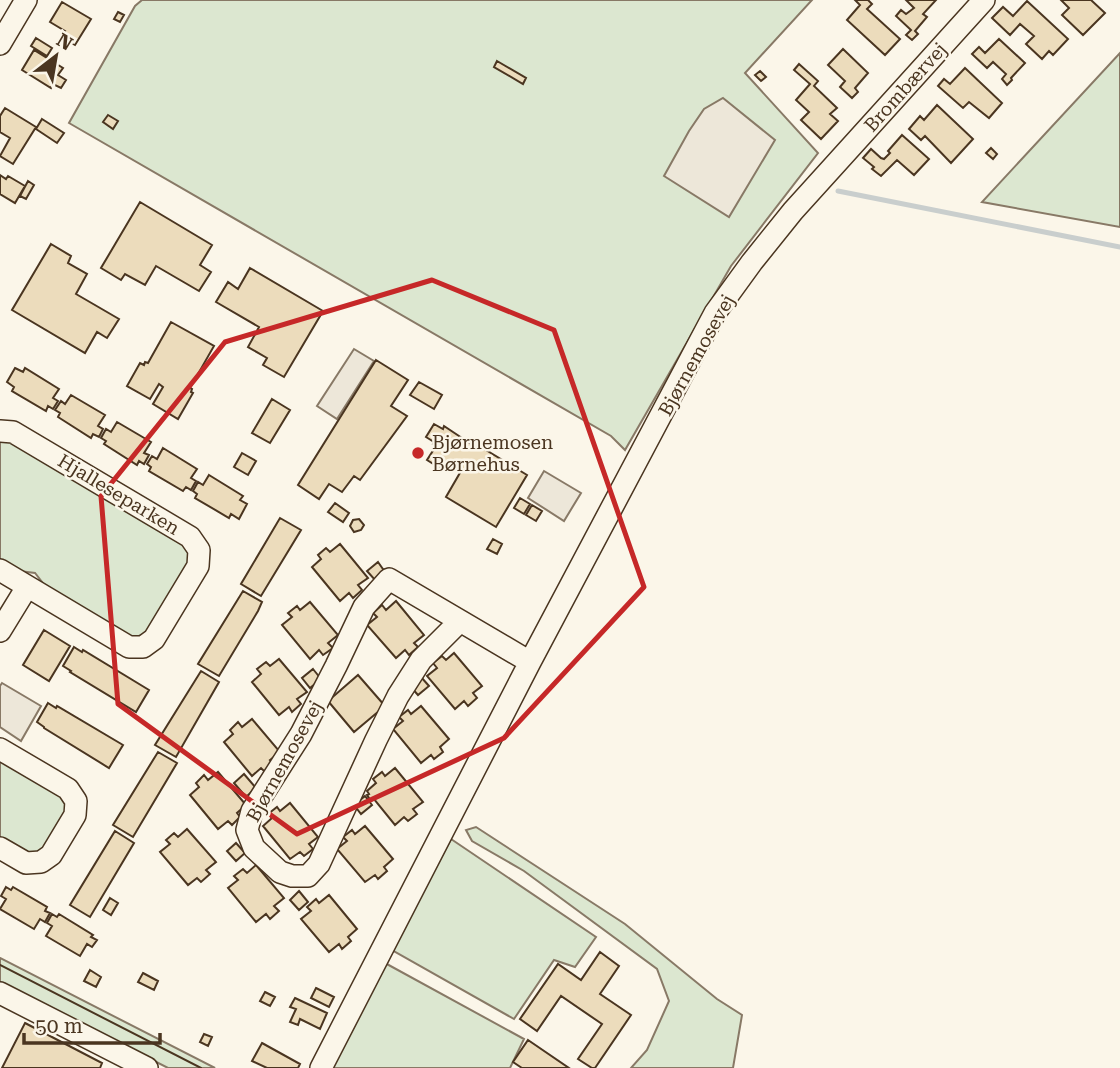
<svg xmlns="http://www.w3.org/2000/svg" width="1120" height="1068" font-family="'Roboto Serif',serif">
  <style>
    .green { fill: #dce7d0; stroke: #887966; stroke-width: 2 }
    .parking { fill: #ede7d9; stroke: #887966; stroke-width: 2 }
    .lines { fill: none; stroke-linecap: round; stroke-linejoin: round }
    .stream { stroke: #c9cecd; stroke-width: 5 }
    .building { fill: #ecdcbc; stroke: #4a3520; stroke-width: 2 }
    .minor-casing { stroke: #4a3520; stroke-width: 24 }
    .minor { stroke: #fbf6e9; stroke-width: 21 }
    .tram { stroke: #4a3520; stroke-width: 2 }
    .marked { fill: none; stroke: #c62828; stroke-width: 5; stroke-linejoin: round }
    .poi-dot { fill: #c62828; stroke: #fbf6e9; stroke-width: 2.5 }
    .labels { text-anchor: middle; stroke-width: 5; stroke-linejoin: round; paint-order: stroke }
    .street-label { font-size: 19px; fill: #4a3520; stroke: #fbf6e9 }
    .poi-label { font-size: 19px; fill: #4a3520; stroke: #fbf6e9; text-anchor: start }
  </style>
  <rect width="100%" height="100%" fill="#fbf6e9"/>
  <path class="green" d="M142 0H812L745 73 818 153 731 266 625 450 611 436 69 123 135 6Z
    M1120 53V227L982 202Z
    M8 438 187 545 191 561 147 634 130 638 46 587 35 573 19 571 0 560V439Z
    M0 759 64 798 67 812 43 851 27 854 0 838Z
    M476 827 625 924 717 999 742 1015 733 1068H631L647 1050 669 1001 657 969 524 871 472 841 466 830Z
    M451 839 596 937 575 967 554 960 514 1019 392 950Z
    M0 958 215 1068H168L0 982Z
    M385 963 524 1039 510 1068H332Z"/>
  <path class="parking" d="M723 98 775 140 729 217 664 176 689 131 704 109Z
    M354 349 374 361 337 419 317 406Z
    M544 471 581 493 564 521 528 498Z
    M2 683 41 706 21 741 0 727V686Z"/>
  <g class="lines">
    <path class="stream" d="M838 191 1120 247"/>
  </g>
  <path class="building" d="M855 0H868L872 4 867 9 900 39 885 55 847 20 860 5Z
    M906 0H936L923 14 927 17 915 31 918 34 912 40 906 35 911 30 896 16 901 10 906 14 914 8Z
    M1061 0H1091L1105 13 1083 35 1062 15 1069 8Z
    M1027 1 1068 39 1053 55 1049 51 1042 59 1026 44 1034 36 1020 24 1010 35 992 18 1003 7 1013 16Z
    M62 2 91 19 75 45 61 37 65 31 50 22Z
    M118 12 124 15 120 22 114 19Z
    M36 38 52 48 47 56 31 46Z
    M999 39 1025 63 1011 78 1012 80 1007 85 1002 79 1006 74 993 62 987 68 972 54 979 47 985 53Z
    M843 49 868 73 855 88 858 92 852 98 840 87 845 81 828 65Z
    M34 50 63 68 58 75 66 80 61 88 53 84 51 88 22 70Z
    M497 61 526 78 523 84 494 67Z
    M799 64 818 81 814 86 837 108 830 114 838 121 821 139 801 120 809 112 796 100 810 84 794 70Z
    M965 68 1002 103 989 118 969 102 963 108 938 86 944 79 950 84Z
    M760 71 766 77 761 81 755 75Z
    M937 105 973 139 951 163 925 136 921 140 909 129 920 116 924 120Z
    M5 108 36 127 13 164 0 156 10 138 0 132V116Z
    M108 115 118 121 113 129 103 122Z
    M42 119 64 133 57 143 36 129Z
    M902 135 929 159 914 175 897 160 881 176 872 169 874 167 863 158 871 149 881 158 884 159 890 153 888 151Z
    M991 148 997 154 993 159 986 153Z
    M0 175 6 179 8 176 25 186 15 203 0 194Z
    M28 181 34 185 26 199 20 196Z
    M140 202 212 245 200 265 211 272 199 291 156 266 145 285 125 274 121 280 101 268Z
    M51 244 71 256 68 263 87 274 76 294 119 319 107 338 97 332 85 353 12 310Z
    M250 268 323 311 284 377 263 365 267 358 248 347 259 327 216 302 228 282 238 289Z
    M171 322 214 346 190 388 192 389 191 392 193 393 178 419 153 404 163 387 159 384 150 399 127 386 140 363 144 365 145 362 148 363Z
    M376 360 408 380 391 406 407 416 360 480 354 476 342 492 329 484 319 499 298 485Z
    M15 368 23 372 25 368 59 389 53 398 58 401 53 409 48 406 46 411 12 391 14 387 7 382Z
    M419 382 442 395 434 409 410 395Z
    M71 395 105 415 98 426 103 429 99 437 93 434 91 438 58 417 60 413 55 410 61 401 65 404Z
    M272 399 290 410 270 443 252 433Z
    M117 422 151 442 144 453 149 455 144 464 139 461 137 465 104 444 106 441 101 438 106 429 111 432Z
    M434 424 443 429 444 426 474 446 476 444 527 475 496 527 446 497 461 471 444 461 440 468 427 460 436 446 433 444 434 442 426 437Z
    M163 448 197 469 191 478 196 481 191 490 186 487 183 491 149 471 151 467 147 464 152 456 157 459Z
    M242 453 256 461 248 475 234 467Z
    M209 475 243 496 240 500 247 504 239 519 231 514 229 518 195 498 197 494 193 491 198 482 203 485Z
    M520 498 530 504 524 514 514 508Z
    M335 503 349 513 343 522 328 512Z
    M532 505 542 511 536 521 526 515Z
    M280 518 301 530 261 596 241 584Z
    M359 519 364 525 361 530 354 532 350 526 353 520Z
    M493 539 502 544 497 554 487 549Z
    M340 544 368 578 358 585 362 590 353 598 349 593 340 601 312 567 321 559 318 555 326 548 330 552Z
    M378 562 385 572 375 580 367 571Z
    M243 591 262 602 258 611 219 676 198 664Z
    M396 601 424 635 414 643 418 647 409 655 405 650 396 658 367 625 377 617 373 613 382 605 386 610Z
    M310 602 338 635 328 643 333 648 323 655 319 650 310 659 282 625 292 617 288 613 297 606 300 610Z
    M44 630 70 646 49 681 23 665Z
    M74 647 82 652 83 650 149 690 136 712 70 672 71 671 63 666Z
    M454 653 482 686 473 693 477 698 468 706 464 701 455 709 427 676 437 668 433 663 442 656 446 660Z
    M279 659 307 692 297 699 301 704 292 712 289 707 279 715 252 682 261 674 257 669 266 662 270 666Z
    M313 669 321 679 310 688 302 678Z
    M201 671 219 682 176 757 155 745Z
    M358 675 385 706 354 732 328 701Z
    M421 677 429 686 418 695 410 686Z
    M48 703 56 708 57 706 123 745 109 768 44 728V727L37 722Z
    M421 706 449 739 440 747 443 752 434 759 431 755 421 763 393 729 403 721 399 717 408 710 411 714Z
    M252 719 280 752 270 760 274 764 265 772 261 768 252 776 224 742 233 734 230 730 238 722 242 727Z
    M158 752 177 763 133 837 113 825Z
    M395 768 423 802 413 809 417 814 408 821 404 817 395 825 374 799 371 801 367 795 369 794 367 791 376 783 373 779 382 772 385 776Z
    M218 772 246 805 237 813 240 817 232 825 228 821 218 829 190 795 199 787 196 783 204 775 208 780Z
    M244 774 256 788 246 797 234 783Z
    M365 796 372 805 361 814 354 805Z
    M290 803 318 837 309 844 313 849 304 856 300 852 290 859 263 826 272 818 268 814 277 807 280 811Z
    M365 826 393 859 384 867 387 871 378 879 375 875 365 882 337 849 347 841 343 837 352 830 355 834Z
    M187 829 216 862 206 870 210 874 201 882 197 878 188 885 160 852 170 844 166 840 174 833 178 837Z
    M115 831 134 843 90 917 70 905Z
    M236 843 245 853 236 861 227 851Z
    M256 865 284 898 274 906 279 911 270 919 266 914 256 922 228 888 238 880 234 876 243 869 247 873Z
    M6 887 11 890 13 887 47 907 45 911 50 913 45 922 40 919 34 929 0 909 6 899 1 896Z
    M299 891 308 902 299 910 290 900Z
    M329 895 357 929 348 937 351 941 342 949 339 944 329 952 301 919 311 911 307 907 316 899 319 903Z
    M110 898 118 903 111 915 103 910Z
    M52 914 57 917 59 914 93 935 91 937 97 940 92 947 87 944 80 956 46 936 52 926 47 923Z
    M600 952 619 966 600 994 631 1015 595 1068H592L578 1059 602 1024 561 996 537 1031 520 1019 558 964 581 980Z
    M90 970 101 977 96 987 84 981Z
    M143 973 158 981 154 990 138 982Z
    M316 988 334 997 329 1007 311 998Z
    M265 992 275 997 270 1006 260 1001Z
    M295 998 327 1013 320 1029 300 1019 298 1025 290 1022 296 1009 290 1007Z
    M25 1023 102 1063 100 1068H2Z
    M204 1034 212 1037 208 1046 200 1042Z
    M528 1040 569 1068H522L513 1062Z
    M262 1043 300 1064 298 1068H267L252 1061Z"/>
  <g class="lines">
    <g class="minor-casing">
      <path id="minor" d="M0 44 26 0
        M0 431 13 432 190 537 199 550 198 566 154 639 143 647H129L0 570
        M460 621 421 660 398 696 376 740 319 864 308 876H292L280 872 254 848 247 830 252 811 301 734 336 666 364 607 389 579 530 662
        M0 631 27 587
        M0 749 68 789 76 801 75 815 51 855 41 862 26 863 0 848
        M0 993 147 1068
        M321 1068 530 662 715 313 752 262 793 211 984 0"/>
    </g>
    <use href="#minor" class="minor"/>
    <path class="tram" d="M0 965 201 1068"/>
  </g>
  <path class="marked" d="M432 280 554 330 644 587 504 738 297 834 118 704 101 496 225 342Z"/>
  <circle class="poi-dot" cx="418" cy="453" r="7"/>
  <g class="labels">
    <g class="street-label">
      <text transform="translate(905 87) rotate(-48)" y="7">Brombærvej</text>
      <text transform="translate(696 355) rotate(-61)" y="7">Bjørnemosevej</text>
      <text transform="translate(119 494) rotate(31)" y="7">Hjalleseparken</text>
      <text transform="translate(284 761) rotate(-61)" y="7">Bjørnemosevej</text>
    </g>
    <g class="poi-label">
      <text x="432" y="449">Bjørnemosen<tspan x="432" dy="22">Børnehus</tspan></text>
    </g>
  </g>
  <g transform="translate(56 56) rotate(31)" stroke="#fbf6e9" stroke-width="5" paint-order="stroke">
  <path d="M0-5L12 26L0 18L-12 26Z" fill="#4a3520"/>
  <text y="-10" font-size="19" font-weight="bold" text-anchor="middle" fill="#4a3520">N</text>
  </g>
  <path d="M24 1033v10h136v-10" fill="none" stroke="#4a3520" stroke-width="3.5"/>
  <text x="35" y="1033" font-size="21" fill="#4a3520" stroke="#fbf6e9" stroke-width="5" paint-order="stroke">50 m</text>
</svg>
